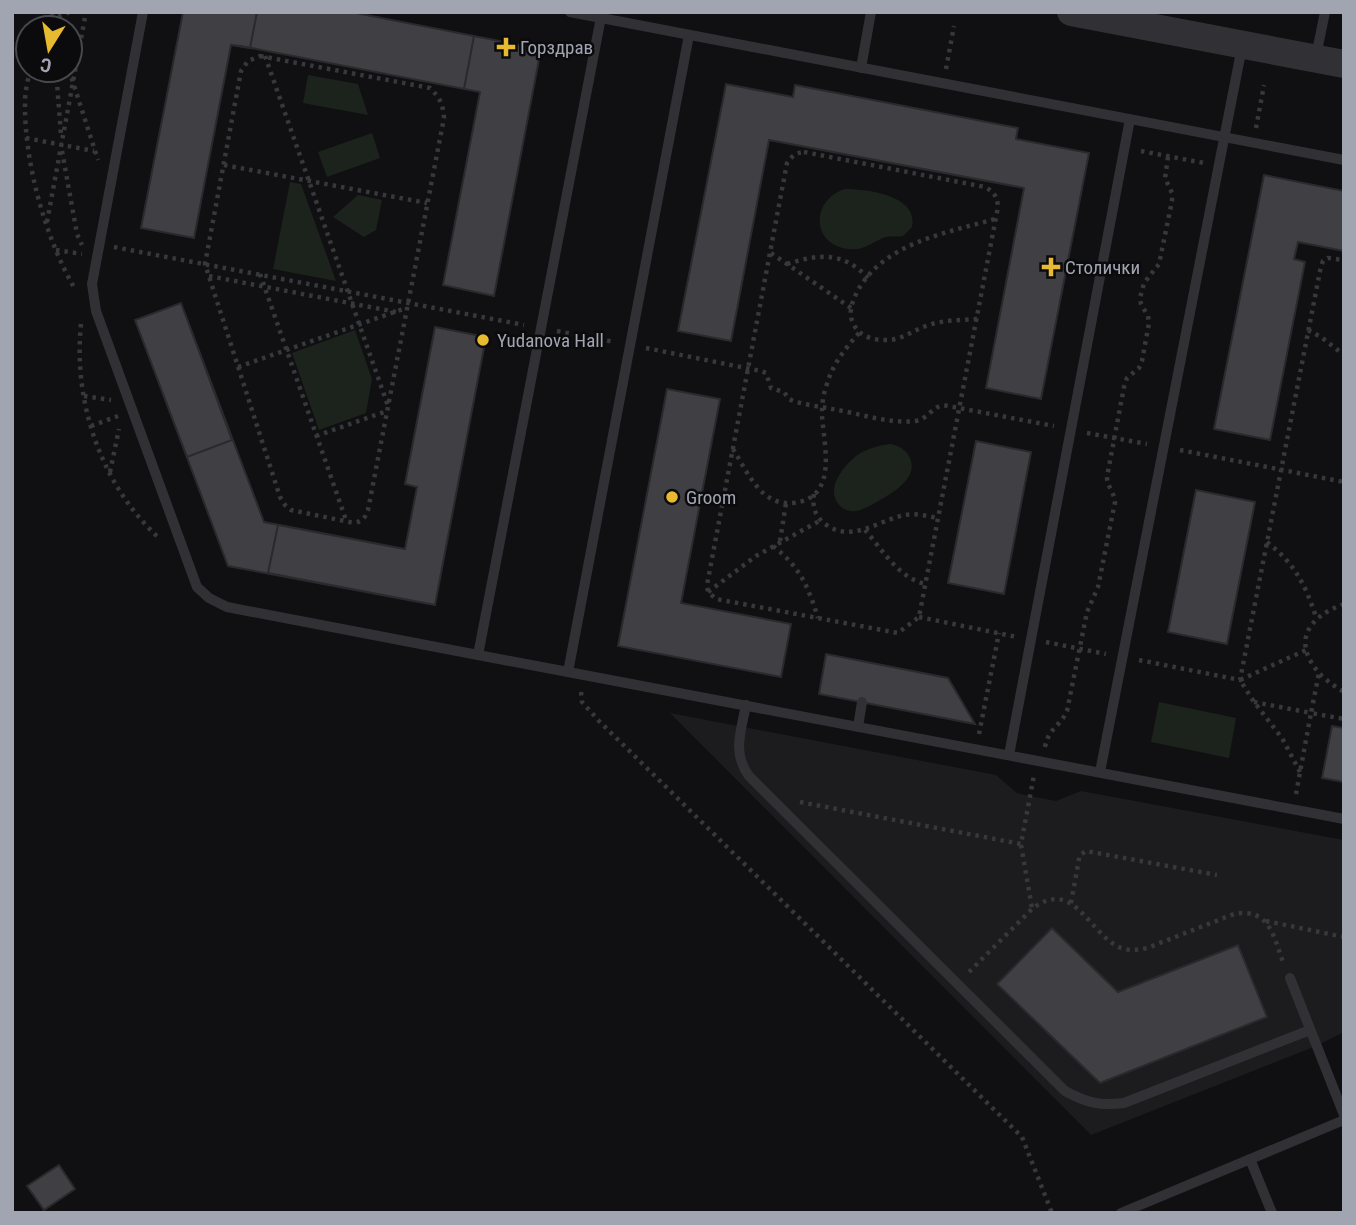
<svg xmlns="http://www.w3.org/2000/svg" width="1356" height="1225" font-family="'Roboto Condensed',sans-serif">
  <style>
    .built { fill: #1c1b1e }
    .green { fill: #1c231d }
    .building { fill: #3f3f44; stroke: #2a292d; stroke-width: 2 }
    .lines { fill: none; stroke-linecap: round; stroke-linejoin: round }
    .path { stroke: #37383c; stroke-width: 4.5; stroke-dasharray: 3.5 5; stroke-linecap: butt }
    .service { stroke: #313135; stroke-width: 10 }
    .tertiary { stroke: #313135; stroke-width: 28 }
    .poi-dot { fill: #e8ba30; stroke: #0b0a0c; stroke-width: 2.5 }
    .labels { text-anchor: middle; stroke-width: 5; stroke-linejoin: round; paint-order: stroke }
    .poi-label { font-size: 19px; fill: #a1a5b1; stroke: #0b0a0c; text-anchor: start }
  </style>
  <rect width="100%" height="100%" fill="#100f11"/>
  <path class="built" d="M670 713 996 775 1017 793 1030 796 1056 801 1081 791 1344 840V1032L1316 1046 1091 1135Z"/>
  <path class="green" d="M308 75 358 84 368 115 303 103Z
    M372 133 380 158 327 177 318 152Z
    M290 182 301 184 336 281 273 269Z
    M845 189C866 189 919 195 912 227L903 236C898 237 892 236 886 237 873 241 865 251 850 249 811 246 810 200 845 189Z
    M358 195 382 200 376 230 364 237 333 217Z
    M355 330 372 379 366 413 319 430 292 353Z
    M891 444C899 446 905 449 909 456 921 478 891 494 875 503 867 507 860 512 850 511 845 510 840 507 837 502 827 486 844 466 856 456 866 449 879 445 891 444Z
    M1159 702 1236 718 1229 758 1151 742Z"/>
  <path class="building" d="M183 12H257L250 48 231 45 194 238 141 228Z
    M183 12H351L541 49 494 296 443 285 480 92 241 46 231 45 194 238 141 228Z
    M474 36 541 49 494 296 443 285 480 92 464 89Z
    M726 84 793 97 795 85 1018 128 1016 139 1089 153 1041 399 986 388 1024 188 769 140 731 341 678 331Z
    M1264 175 1344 191V251L1298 242 1294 259 1305 262 1270 440 1214 429Z
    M181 303 232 440 187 457 135 320Z
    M181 303 264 522 405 549 417 487 405 484 435 327 486 337 435 605 228 566 135 320Z
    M435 327 486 337 435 605 268 573 278 525 405 549 417 487 405 484Z
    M667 389 720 399 681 603 791 624 781 677 618 646Z
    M976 441 1031 452 1004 594 948 583Z
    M1196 490 1255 502 1227 644 1168 632Z
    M826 654 948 678 975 724 819 694Z
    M1332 726 1344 728V782L1322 778Z
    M1052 928 1118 992 1238 945 1267 1017 1100 1083 997 984Z
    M59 1165 75 1189 44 1210 27 1186Z"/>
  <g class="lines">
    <path class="path" d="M52 12 53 28
      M47 28 52 19 70 12
      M260 56 430 88C440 98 443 104 444 118L368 510C365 518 363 521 354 523L291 510 285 505 280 497 205 264 241 71 248 61Z
      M265 56 388 406
      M946 69 954 26
      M30 70C28 80 25 91 25 102 24 161 45 238 75 289
      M56 70 61 135
      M69 70 98 160
      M1256 128 1264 85
      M26 138 94 151
      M62 151 77 234 82 245
      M1141 151 1204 163
      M804 152 985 187C994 192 997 196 998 207L919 617 898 633 716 599 708 592 707 585 787 163C792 156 795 153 804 152Z
      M224 165 427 203
      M47 222 86 12
      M114 247 524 325
      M56 250 82 254
      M771 253 851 308
      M787 264C819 254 843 251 868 278
      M260 274 346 520
      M209 276 396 312
      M977 319C961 320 943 320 929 325 912 330 902 341 884 340 871 340 858 335 853 323 848 313 852 302 857 292 883 243 946 233 995 219
      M81 324C73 402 101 485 159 538
      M1308 330 1321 337 1344 355
      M557 331 614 342
      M646 348 761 371 766 373 771 388 784 392 789 399C802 405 818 406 832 409 858 413 888 424 915 421 928 419 931 408 943 405L1054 426
      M238 367 406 308
      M84 396 111 400
      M91 426 118 416
      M1087 433 1147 444
      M316 436 387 411
      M733 449C748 473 761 506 793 503 840 498 823 443 822 414 822 405 823 395 826 387 832 365 844 350 859 333
      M1180 450 1344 482
      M110 472 119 429
      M814 494C812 507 815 516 825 524 852 544 878 520 905 515 916 513 927 516 938 518
      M865 530C882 549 899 579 926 584
      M780 541 786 503
      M1267 542C1295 564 1305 584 1316 617
      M773 546C800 567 808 586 818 618
      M708 592 756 556 821 520
      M1344 604C1307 617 1291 643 1321 675 1328 682 1336 687 1344 692
      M919 617 1017 637
      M1046 642 1106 654
      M1139 660 1240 680 1321 266 1323 261 1328 258 1344 260
      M581 692 582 702 599 721 1022 1137 1052 1213
      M1254 702 1311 713 1319 673
      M979 734 999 633
      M1045 747C1049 727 1060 727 1067 711L1087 612 1098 587 1115 502C1114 492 1107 486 1107 477L1124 387 1127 378 1139 368 1142 361 1149 323 1148 316 1141 304 1140 298 1144 283 1159 264 1172 201V193L1165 178 1168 157
      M1300 772 1282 738 1254 702 1240 680 1306 650
      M1296 794 1311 713 1344 719
      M800 802 1021 844 1034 775
      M1021 845 1032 908
      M1071 903 1079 859 1080 855 1086 851 1217 875
      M1266 921 1344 937
      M969 972 1032 909C1074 876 1089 935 1121 948 1130 951 1138 950 1147 948L1234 914C1270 907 1274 938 1284 965"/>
    <path class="service" d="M143 12 92 284 96 311 197 587 209 598 227 607 478 655 602 12
      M570 12 1344 160
      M689 35 568 672 1344 819
      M1316 56 1325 12
      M861 68 871 12
      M478 655 568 672
      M746 705C741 731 732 753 749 776L1065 1091C1087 1103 1100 1106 1124 1103L1310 1030
      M858 727 862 702
      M1009 755 1130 119
      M1100 772 1242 47
      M1290 978 1344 1115
      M1250 1159 1272 1213
      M1121 1213 1344 1120"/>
    <path class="tertiary" d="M1071 12 1344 64"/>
  </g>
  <g class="poi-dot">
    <path d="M502.5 36.5h7v7h7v7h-7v7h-7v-7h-7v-7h7z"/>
    <path d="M1047.5 256.5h7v7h7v7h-7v7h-7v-7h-7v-7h7z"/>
    <circle cx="483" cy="340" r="7"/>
    <circle cx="672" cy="497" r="7"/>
  </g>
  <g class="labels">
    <g class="poi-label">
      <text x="520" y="54">Горздрав</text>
      <text x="1065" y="274">Столички</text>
      <text x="497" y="347">Yudanova Hall</text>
      <text x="686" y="504">Groom</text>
    </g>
  </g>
  <rect width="1356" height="1225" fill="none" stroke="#a1a5b1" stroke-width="28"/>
  <g transform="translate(49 49) rotate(191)"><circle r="33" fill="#0b0a0c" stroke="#47484e" stroke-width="2"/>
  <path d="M0-5L12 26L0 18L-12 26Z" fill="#e8ba30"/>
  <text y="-10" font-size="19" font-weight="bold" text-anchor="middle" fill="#a1a5b1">С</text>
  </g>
</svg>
